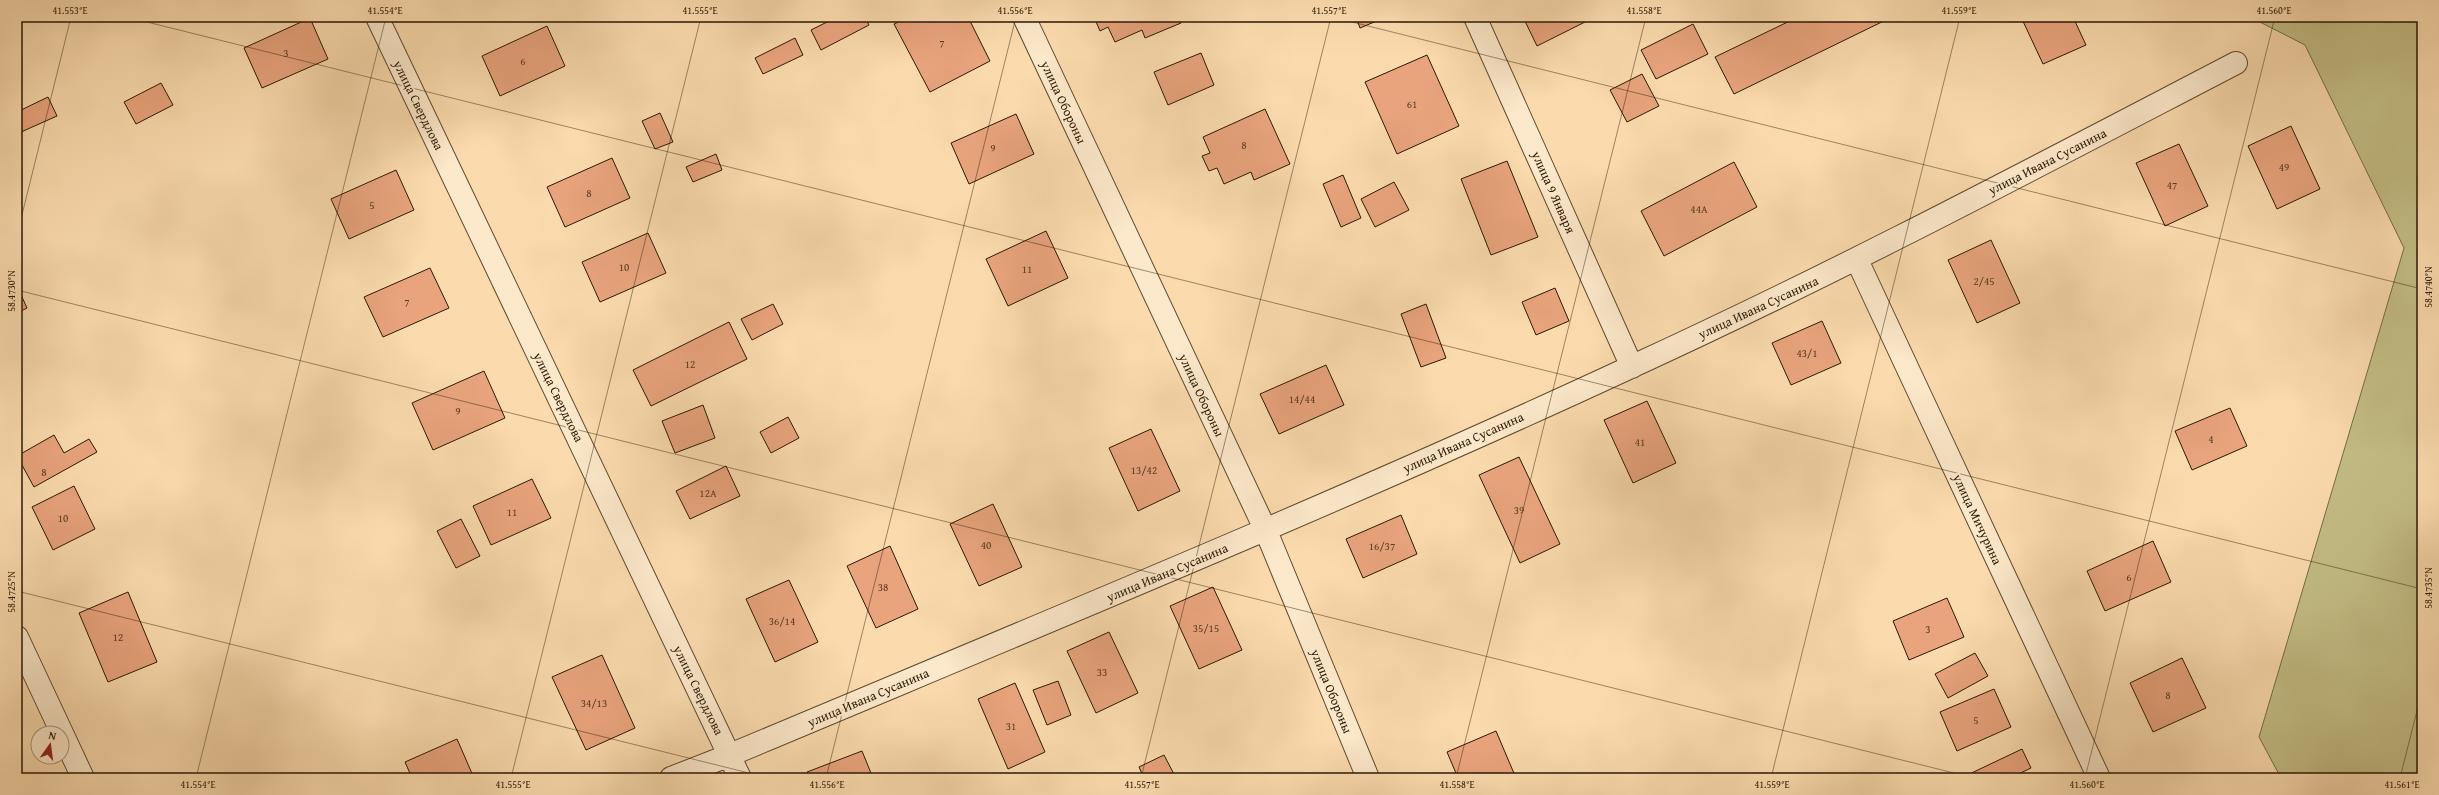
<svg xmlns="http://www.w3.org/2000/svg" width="2439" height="795" font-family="'Gentium Book Plus',serif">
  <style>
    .green { fill: #c4be86; stroke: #776c45 }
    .building { fill: #e9a47d; stroke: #2a1904 }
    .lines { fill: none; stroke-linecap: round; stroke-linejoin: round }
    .minor-casing { stroke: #5e4a2e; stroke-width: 24 }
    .minor { stroke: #fce8ca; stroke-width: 22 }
    .ticks { fill: none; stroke: #2a1904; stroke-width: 1; stroke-opacity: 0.45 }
    .labels { text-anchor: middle; stroke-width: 4; stroke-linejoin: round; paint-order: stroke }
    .number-label { font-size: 11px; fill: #5a3c22 }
    .street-label { font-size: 13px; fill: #2a1904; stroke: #fce8ca }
    .neatline { fill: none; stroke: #2a1904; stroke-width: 1.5 }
    .ticks-label { font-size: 10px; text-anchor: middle; fill: #2a1904 }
  </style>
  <rect width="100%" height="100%" fill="#fbdbae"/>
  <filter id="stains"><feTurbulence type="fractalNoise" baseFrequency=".005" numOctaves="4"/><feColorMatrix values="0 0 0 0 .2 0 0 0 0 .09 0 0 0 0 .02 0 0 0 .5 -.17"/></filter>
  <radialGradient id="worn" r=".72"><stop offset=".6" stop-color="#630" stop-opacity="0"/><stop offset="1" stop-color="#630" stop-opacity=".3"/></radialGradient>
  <path class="green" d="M2250 17H2422V778H2281L2259 737 2404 248 2305 45Z"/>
  <path class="building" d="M837 17H865L869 25 821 50 811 30Z
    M909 17H968L990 61 930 92 894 24Z
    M1094 17H1179L1181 23 1145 38 1142 30 1115 42 1108 27 1100 31Z
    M1356 17H1386L1360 28Z
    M1523 17H1588L1589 20 1537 46Z
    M1798 17H1892L1734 94 1715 57Z
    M2021 17H2073L2086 45 2043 64Z
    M310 18 328 59 262 88 244 48Z
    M1693 24 1708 54 1656 79 1641 50Z
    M547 26 565 66 500 96 482 56Z
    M795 38 803 55 763 74 755 58Z
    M1201 53 1214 85 1168 105 1154 72Z
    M1427 55 1459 126 1397 154 1365 82Z
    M1642 74 1659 106 1627 122 1610 90Z
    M161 83 173 105 136 124 124 102Z
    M48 97 57 116 21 132 17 123V112Z
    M1265 109 1290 164 1254 180 1251 172 1224 184 1217 168 1209 171 1202 156 1210 153 1203 137Z
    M660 113 673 142 655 149 642 121Z
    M1016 114 1034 154 969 184 951 143Z
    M2291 126 2320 189 2277 209 2248 146Z
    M2179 144 2208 206 2165 226 2136 163Z
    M716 154 722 170 693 182 686 167Z
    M612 158 630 198 565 227 547 187Z
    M1507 161 1538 237 1491 255 1461 179Z
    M1734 162 1757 207 1664 256 1641 211Z
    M396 170 414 210 349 239 331 199Z
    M1343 175 1361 218 1341 227 1323 184Z
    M1394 182 1409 210 1375 227 1361 199Z
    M1046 231 1068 278 1008 306 986 259Z
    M648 233 666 273 600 302 582 262Z
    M1991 240 2020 303 1977 323 1948 260Z
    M430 268 449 308 383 337 364 297Z
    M17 286 27 308 17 313Z
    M1555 288 1569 321 1536 335 1522 302Z
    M773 304 783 324 752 340 741 319Z
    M1426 304 1446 358 1421 367 1401 314Z
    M1822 321 1841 363 1791 385 1772 343Z
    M729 322 747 359 651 406 633 370Z
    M1326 365 1344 405 1279 434 1260 394Z
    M484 371 505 418 433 450 412 403Z
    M1647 401 1676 463 1633 483 1604 420Z
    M703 405 715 438 675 453 662 421Z
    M2230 408 2247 446 2192 470 2175 431Z
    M788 417 799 438 771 453 760 432Z
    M1151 429 1180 491 1138 511 1109 448Z
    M54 435 64 453 89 439 97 452 34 487 17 456Z
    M1519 457 1560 544 1520 563 1479 475Z
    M726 466 740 496 690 519 676 491Z
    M532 479 551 518 491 545 473 506Z
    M74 486 95 529 53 550 32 507Z
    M993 504 1022 567 979 586 950 524Z
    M1401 515 1417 554 1363 578 1346 539Z
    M461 519 480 556 456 568 437 531Z
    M2153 541 2171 582 2105 611 2087 571Z
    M890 546 918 609 876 628 847 566Z
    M789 580 818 642 775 662 746 599Z
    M1213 587 1242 650 1199 669 1170 606Z
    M128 592 157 662 108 682 79 613Z
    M1947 598 1964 637 1909 660 1893 621Z
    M1109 632 1138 693 1096 713 1067 651Z
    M1975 653 1988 676 1948 698 1935 674Z
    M602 655 635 728 586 750 552 677Z
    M2182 658 2206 708 2153 732 2130 683Z
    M1058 681 1071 715 1047 725 1033 690Z
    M1015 683 1045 752 1008 769 978 699Z
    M1994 689 2011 727 1957 751 1940 712Z
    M1496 731 1516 778H1458L1447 752Z
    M457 739 474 778H412L405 762Z
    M2022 749 2031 768 2010 778H1961Z
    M862 751 873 778H809L807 772Z
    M1164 755 1176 778H1144L1139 767Z"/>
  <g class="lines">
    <g class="minor-casing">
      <path id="minor" d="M377 17 740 778
        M1024 17 1266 531 1368 778
        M1475 17 1632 367
        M1857 260 2099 778
        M17 637 62 733
        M62 733 83 778
        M671 778 730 755C1032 628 1336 504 1633 366 1838 272 2036 167 2236 63"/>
    </g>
    <use href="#minor" class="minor"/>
  </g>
  <path class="ticks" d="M127 17 2422 589M1332 17 2422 289M17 235 71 17M17 290 1974 778M17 591 769 778M196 778 386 17M511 778 701 17M826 778 1016 17M1141 778 1331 17M1456 778 1646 17M1771 778 1960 17M2085 778 2275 17M2400 778 2422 691"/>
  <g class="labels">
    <g class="number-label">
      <text x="942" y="47">7</text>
      <text x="286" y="57">3</text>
      <text x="523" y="65">6</text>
      <text x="1412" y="108">61</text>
      <text x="1244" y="149">8</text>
      <text x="993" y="152">9</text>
      <text x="2284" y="171">49</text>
      <text x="2172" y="189">47</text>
      <text x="589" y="197">8</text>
      <text x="372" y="209">5</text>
      <text x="1699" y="213">44А</text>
      <text x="624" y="271">10</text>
      <text x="1027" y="273">11</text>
      <text x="1984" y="285">2/45</text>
      <text x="407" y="306">7</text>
      <text x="1807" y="357">43/1</text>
      <text x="690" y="368">12</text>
      <text x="1302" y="403">14/44</text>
      <text x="458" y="415">9</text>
      <text x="2211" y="443">4</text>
      <text x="1640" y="446">41</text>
      <text x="1144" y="474">13/42</text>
      <text x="44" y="476">8</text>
      <text x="708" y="497">12А</text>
      <text x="1519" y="514">39</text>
      <text x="512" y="516">11</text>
      <text x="63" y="522">10</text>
      <text x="986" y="549">40</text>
      <text x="1382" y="550">16/37</text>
      <text x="2129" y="581">6</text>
      <text x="883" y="591">38</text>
      <text x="782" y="625">36/14</text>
      <text x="1206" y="632">35/15</text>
      <text x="1928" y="633">3</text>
      <text x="118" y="641">12</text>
      <text x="1102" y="676">33</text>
      <text x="2168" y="699">8</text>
      <text x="594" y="707">34/13</text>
      <text x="1976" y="724">5</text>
      <text x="1011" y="730">31</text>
    </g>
    <g class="street-label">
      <text transform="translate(1064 102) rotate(65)" y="5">улица Обороны</text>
      <text transform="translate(419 105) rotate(64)" y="5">улица Свердлова</text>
      <text transform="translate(2047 161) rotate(-27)" y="5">улица Ивана Сусанина</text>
      <text transform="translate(1554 192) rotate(66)" y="5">улица 9 Января</text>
      <text transform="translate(1758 307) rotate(-25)" y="5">улица Ивана Сусанина</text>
      <text transform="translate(1202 395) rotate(65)" y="5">улица Обороны</text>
      <text transform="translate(559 397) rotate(64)" y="5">улица Свердлова</text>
      <text transform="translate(1463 442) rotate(-24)" y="5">улица Ивана Сусанина</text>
      <text transform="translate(1978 519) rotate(65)" y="5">улица Мичурина</text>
      <text transform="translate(1167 572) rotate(-23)" y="5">улица Ивана Сусанина</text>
      <text transform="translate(699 690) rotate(64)" y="5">улица Свердлова</text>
      <text transform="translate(1332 691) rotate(68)" y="5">улица Обороны</text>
      <text transform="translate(868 697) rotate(-23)" y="5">улица Ивана Сусанина</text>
    </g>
  </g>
  <rect width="2439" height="795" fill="none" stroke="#fbdbae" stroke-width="44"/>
  <g transform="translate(50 745) rotate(14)"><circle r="19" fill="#fce8ca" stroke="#a8957b"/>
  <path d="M0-3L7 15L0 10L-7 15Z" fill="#8f2418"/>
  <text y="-6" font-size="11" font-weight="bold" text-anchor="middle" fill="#2a1904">N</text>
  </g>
  <rect x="22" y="22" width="2395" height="751" class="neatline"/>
  <g class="ticks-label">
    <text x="70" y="14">41.553°E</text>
    <text x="385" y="14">41.554°E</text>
    <text x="700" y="14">41.555°E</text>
    <text x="1015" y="14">41.556°E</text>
    <text x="1329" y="14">41.557°E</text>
    <text x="1644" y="14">41.558°E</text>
    <text x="1959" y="14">41.559°E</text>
    <text x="2274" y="14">41.560°E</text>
    <text transform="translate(2428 287) rotate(-90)" y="4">58.4740°N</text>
    <text transform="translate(11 291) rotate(-90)" y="4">58.4730°N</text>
    <text transform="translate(2428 588) rotate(-90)" y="4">58.4735°N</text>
    <text transform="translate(11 592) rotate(-90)" y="4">58.4725°N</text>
    <text x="198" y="788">41.554°E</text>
    <text x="513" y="788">41.555°E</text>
    <text x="827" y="788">41.556°E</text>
    <text x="1142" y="788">41.557°E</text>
    <text x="1457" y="788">41.558°E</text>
    <text x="1772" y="788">41.559°E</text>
    <text x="2087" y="788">41.560°E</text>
    <text x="2402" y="788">41.561°E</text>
  </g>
  <rect width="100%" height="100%" filter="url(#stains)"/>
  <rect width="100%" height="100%" fill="url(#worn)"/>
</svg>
